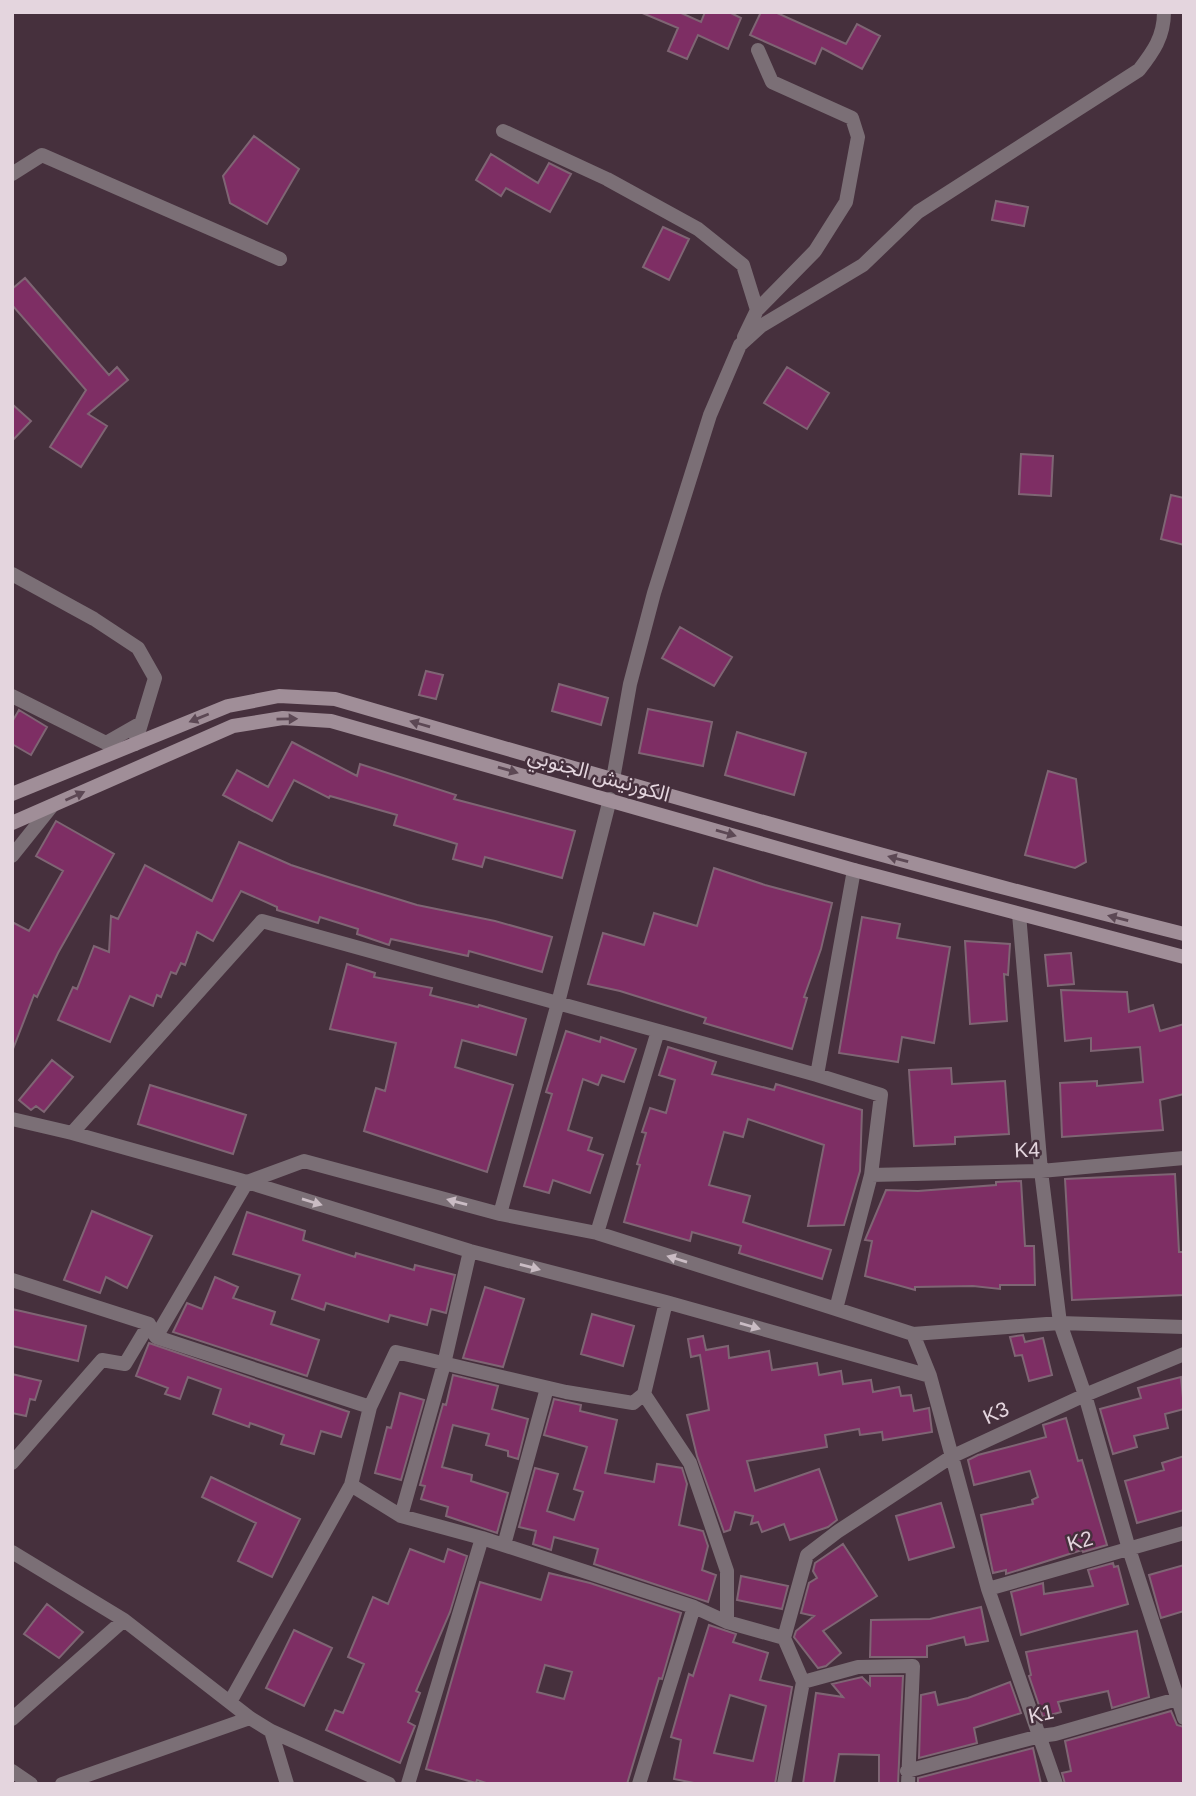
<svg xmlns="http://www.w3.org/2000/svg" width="1196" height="1796" font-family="Arial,'Noto Sans Arabic',sans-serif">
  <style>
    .building { fill: #7e2e64; stroke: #7f6574; stroke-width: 2; fill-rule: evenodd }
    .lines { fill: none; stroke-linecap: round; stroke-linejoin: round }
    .street { stroke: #7b6f76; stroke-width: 14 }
    .secondary { stroke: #a08e98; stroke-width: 14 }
    .oneway { fill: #5c4854 }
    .oneway2 { fill: #cabcc4 }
    .labels { text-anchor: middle; stroke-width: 5; stroke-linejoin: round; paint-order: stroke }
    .street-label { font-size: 21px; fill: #e4d5de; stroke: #46303d }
  </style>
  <rect width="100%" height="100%" fill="#46303d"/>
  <path class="building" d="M640 12H679L701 22 705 12H729L741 18 728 49 698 35 687 59 668 51 678 28Z
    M761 12H775L846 44 857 24 880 36 862 69 822 48 815 64 750 35Z
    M254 136 299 169 267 224 230 203 223 176Z
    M491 154 538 183 549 163 571 174 550 212 506 188 501 196 476 180Z
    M996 201 1028 207 1024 226 992 220Z
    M663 227 689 239 669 280 643 267Z
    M25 278 109 375 117 367 128 380 88 414 107 426 81 467 50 447 86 390 12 305V289Z
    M787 367 829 393 807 429 764 403Z
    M12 404 31 421 12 441Z
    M1021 454 1053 456 1051 496 1019 494Z
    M1171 495 1184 498V545L1161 539Z
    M680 627 732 657 714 686 662 658Z
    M426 671 443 675 436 699 419 695Z
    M559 684 608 698 601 725 552 711Z
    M648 709 712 722 703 766 639 753Z
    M19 710 47 727 31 755 12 744V722Z
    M737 732 806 753 794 795 725 775Z
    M292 742 357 776 360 764 456 795 454 799 575 831 562 878 485 857 482 867 453 859 457 844 394 825 397 815 330 796 329 798 294 780 272 821 223 795 237 770 268 787Z
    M1048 771 1076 779 1086 862 1075 868 1025 855Z
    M56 821 114 854 58 953 37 997 34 995 13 1049 12 922 29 931 63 871 36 856Z
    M239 842 291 865 349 884 417 905 495 921 552 937 542 972 469 951 468 956 391 939 389 945 357 934 358 929 320 917 318 923 277 910V907L241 891 213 941 197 932 185 965 181 963 176 974 171 972 161 997 157 995 153 1006 130 996 110 1042 58 1020 73 987 77 989 94 946 109 952 111 916 118 919 145 865 212 901Z
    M714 868 765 885 832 903 821 949 804 997 807 998 792 1049 704 1023 706 1018 620 991 588 984 603 933 644 945 654 913 697 926Z
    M862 917 900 924 897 938 950 947 934 1043 902 1037 898 1062 839 1053Z
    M965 941 1010 944 1008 975 1004 974 1007 1021 970 1024Z
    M1071 953 1074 984 1048 986 1045 955Z
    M347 964 375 973 374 977 432 988 430 995 478 1007 479 1005 526 1019 516 1055 462 1040 455 1067 513 1085 487 1172 364 1131 376 1088 385 1091 396 1043 330 1029Z
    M1061 990 1127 992 1129 1012 1153 1005 1160 1031 1184 1024V1094L1160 1100 1163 1130 1062 1137 1060 1083 1097 1081V1086L1143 1082 1140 1047 1091 1051V1038L1065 1041Z
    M566 1031 600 1042 601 1037 636 1049 624 1082 602 1075 598 1085 583 1079 568 1130 592 1138 588 1150 603 1155 590 1193 553 1180 549 1193 524 1186 552 1094 546 1092Z
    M668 1047 716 1062 712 1074 774 1090 776 1084 862 1110 860 1171 844 1225 808 1226 824 1145 748 1119 743 1137 724 1132 709 1185 750 1196 743 1222 831 1250 822 1279 739 1253 741 1246 692 1232 690 1241 624 1222 640 1165 637 1164 646 1133 642 1132 650 1108 666 1113 675 1080 659 1075Z
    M52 1060 73 1077 44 1112 36 1106 31 1110 19 1100Z
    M951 1068 952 1084 1005 1081 1009 1134 955 1137V1144L914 1146 909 1070Z
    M150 1085 246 1115 233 1154 138 1124Z
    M1175 1174 1179 1252H1184V1295L1072 1300 1065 1179Z
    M1021 1181 1025 1246H1034L1035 1285H1000V1289L973 1286 915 1287V1290L865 1276 872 1241 865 1240 886 1190 918 1191 996 1185V1182Z
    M92 1211 152 1236 127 1288 106 1277 100 1293 64 1280Z
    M247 1212 305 1231 303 1240 355 1257 356 1253 414 1270 415 1265 455 1275 446 1313 431 1309 427 1325 390 1315 388 1322 326 1303 324 1310 292 1299 300 1275 233 1254Z
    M215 1277 238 1287 233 1298 275 1312 271 1324 319 1340 307 1376 173 1332 187 1303 202 1309Z
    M485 1287 524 1299 503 1367 463 1358Z
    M12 1309 86 1326 78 1361 12 1346Z
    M592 1314 634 1326 623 1366 581 1354Z
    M1023 1335 1025 1342 1043 1338 1052 1375 1029 1381 1022 1355 1015 1356 1010 1337Z
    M703 1336 706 1350 728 1346 729 1358 769 1351 772 1370 817 1363 819 1375 841 1371 843 1384 871 1380 873 1392 899 1387 901 1396 911 1395 914 1411 929 1408 932 1432 883 1440 882 1432 860 1435 859 1429 825 1435 827 1447 747 1461 755 1491 819 1469 837 1520 828 1527 790 1540 784 1524 762 1532 758 1522 751 1524 753 1516 735 1512 730 1530 724 1532 697 1456 687 1415 709 1410 700 1355 691 1357 688 1339Z
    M149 1343 349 1412 341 1437 321 1431 314 1454 281 1444 284 1435 250 1423 249 1427 213 1414 221 1389 188 1377 180 1399 165 1394 168 1388 136 1376Z
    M12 1374 41 1381 35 1400 30 1399 26 1416 12 1413Z
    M453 1375 498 1386 492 1409 528 1419 518 1459 508 1456V1451L486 1445 489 1434 453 1425 442 1467 472 1475 471 1481 508 1493 497 1533 446 1516 448 1507 421 1499 425 1486 420 1485 443 1404 446 1405Z
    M1181 1377 1184 1409 1165 1414 1168 1428 1134 1436 1137 1447 1113 1454 1100 1409 1141 1398 1138 1388Z
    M400 1393 424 1400 401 1480 375 1473 387 1427 391 1428Z
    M554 1399 581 1405 580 1411 617 1420 605 1473 654 1482 657 1464 682 1468 687 1484 679 1525 703 1531 708 1546 702 1570 716 1575 708 1602 594 1564 598 1549 554 1537 551 1550 533 1544 536 1531 519 1527 535 1468 558 1474 547 1511 574 1520 583 1492 574 1489 587 1447 544 1435Z
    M1066 1418 1078 1461 1082 1460 1107 1545 1083 1552 1082 1550 1006 1574V1570L993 1573 981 1515 1033 1504 1032 1500 1038 1497 1030 1471 974 1485 968 1460 978 1455 1046 1437 1043 1425Z
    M1184 1456V1510L1137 1523 1125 1481 1164 1470 1162 1463Z
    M211 1477 300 1519 272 1577 238 1561 256 1523 202 1497Z
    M941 1503 954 1547 909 1560 896 1516Z
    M843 1544 877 1596 823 1631 841 1653 826 1666 818 1668 794 1637 796 1631 814 1616 801 1613 809 1583 817 1578 813 1571 815 1563Z
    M410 1549 444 1562 448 1549 467 1556 450 1612 416 1691 420 1693 408 1722 415 1726 400 1763 326 1730 335 1710 343 1713 364 1664 348 1657 373 1597 388 1604Z
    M1113 1563 1114 1567 1118 1566 1128 1604 1021 1635 1011 1592 1043 1583 1044 1594 1093 1586 1088 1570Z
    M1184 1565V1611L1161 1618 1149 1575Z
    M549 1573 590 1583 681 1613 662 1679 659 1678 627 1784H489L477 1780 476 1783 426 1769 480 1582 541 1600ZM545 1665 572 1672 564 1699 537 1692Z
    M741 1576 788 1586 782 1609 737 1600Z
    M47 1604 83 1632 59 1658 24 1634Z
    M981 1607 988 1641 966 1645 964 1637 927 1646V1657H870L871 1620 930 1619Z
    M709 1625 736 1634 733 1642 768 1653 760 1680 792 1687 775 1784H699L674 1779 681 1740 671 1737 689 1674 693 1676ZM730 1695 766 1706 753 1761 714 1753Z
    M294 1630 332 1648 304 1706 266 1688Z
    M1137 1631 1149 1697 1112 1708 1108 1691 1058 1702 1061 1712 1043 1717 1029 1676 1031 1675 1026 1652Z
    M870 1676H903L898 1784H879V1755L839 1754 834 1784H803L816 1693 843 1697 832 1684 862 1677 870 1685Z
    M1010 1682 1021 1713 974 1728 977 1743 919 1758 921 1695 935 1692 938 1705 968 1698Z
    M1171 1711 1177 1725 1184 1727V1784H1065L1062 1773 1071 1771 1065 1741Z
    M1033 1748 1041 1784H918V1778Z"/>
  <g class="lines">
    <path class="street" d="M503 131 607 179 698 229 743 265 757 310
      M12 174 42 155 280 259
      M744 337 757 310 815 251 846 202 858 137 852 118 772 82 758 50
      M12 574 94 619 138 648 155 678 135 744
      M12 696 106 743 141 723
      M613 779 630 684 654 593 710 415 740 345 761 326 863 265 918 212 1139 70C1153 52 1164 37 1164 12
      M12 856 52 806
      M1019 914 1041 1171 1060 1323 1085 1395 1129 1549 1184 1718
      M817 1075 854 870
      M12 1119 72 1133 247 1182 470 1251 666 1302 930 1376
      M72 1133 262 921 817 1075 881 1095 871 1175 836 1309 913 1334 930 1376 988 1589 1056 1784
      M871 1175 1041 1171 1184 1158
      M500 1214 558 1003 610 799
      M597 1233 658 1031
      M12 1280 149 1324 156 1337 370 1407
      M913 1334 1060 1323 1184 1327
      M156 1337 247 1182 304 1161 500 1214 597 1233 836 1309
      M644 1394 690 1463 727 1571V1622
      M12 1463 102 1360 125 1364 149 1324
      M351 1485 401 1516 482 1538 694 1607 727 1622 784 1638 803 1682 784 1784
      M401 1516 444 1364 470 1251
      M504 1545 547 1388
      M12 1552 124 1620 250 1718 271 1731 389 1784
      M988 1589 1184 1533
      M784 1638 807 1555 837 1532 951 1457 1085 1395 1184 1354
      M803 1682 858 1667 913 1666 908 1784
      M230 1702 351 1485 370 1407 396 1352 566 1392 633 1403 644 1394 666 1302
      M12 1719 124 1620
      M271 1731 287 1784
      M12 1771 31 1784
      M907 1771 1040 1736 1055 1734 1184 1697
      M62 1784 250 1718
      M408 1784 482 1538
      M639 1784 694 1607"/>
    <path class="secondary" d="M12 794 228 706 279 696 335 699C617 781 899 863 1184 934
      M12 823 233 726 283 718 331 721 854 870 1184 957"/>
  </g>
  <defs><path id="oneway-solid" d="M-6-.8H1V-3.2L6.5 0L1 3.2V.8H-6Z" transform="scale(1.75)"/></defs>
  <g class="oneway">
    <use href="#oneway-solid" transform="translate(199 718) rotate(158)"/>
    <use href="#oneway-solid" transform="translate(287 719) rotate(-1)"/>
    <use href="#oneway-solid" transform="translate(420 724) rotate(-164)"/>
    <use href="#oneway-solid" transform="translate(508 770) rotate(16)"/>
    <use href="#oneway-solid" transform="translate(75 796) rotate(-24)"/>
    <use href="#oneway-solid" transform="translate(726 833) rotate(16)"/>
    <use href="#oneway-solid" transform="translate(898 859) rotate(-165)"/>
    <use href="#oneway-solid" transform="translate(1118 918) rotate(-166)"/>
  </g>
  <g class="oneway2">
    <use href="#oneway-solid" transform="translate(312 1202) rotate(17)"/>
    <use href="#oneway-solid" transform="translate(457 1202) rotate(-165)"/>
    <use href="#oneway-solid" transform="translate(677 1259) rotate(-163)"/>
    <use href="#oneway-solid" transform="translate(530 1267) rotate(15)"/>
    <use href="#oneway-solid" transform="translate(750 1326) rotate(16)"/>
  </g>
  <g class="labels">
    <g class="street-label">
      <text transform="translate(599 775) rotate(16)" y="7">الكورنيش الجنوبي</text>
      <text transform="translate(1027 1150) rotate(-2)" y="7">K4</text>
      <text transform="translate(996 1413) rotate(-25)" y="7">K3</text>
      <text transform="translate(1080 1541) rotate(-16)" y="7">K2</text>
      <text transform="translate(1041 1714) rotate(-12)" y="7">K1</text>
    </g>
  </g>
  <rect width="1196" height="1796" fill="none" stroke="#e4d5de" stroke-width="28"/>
</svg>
